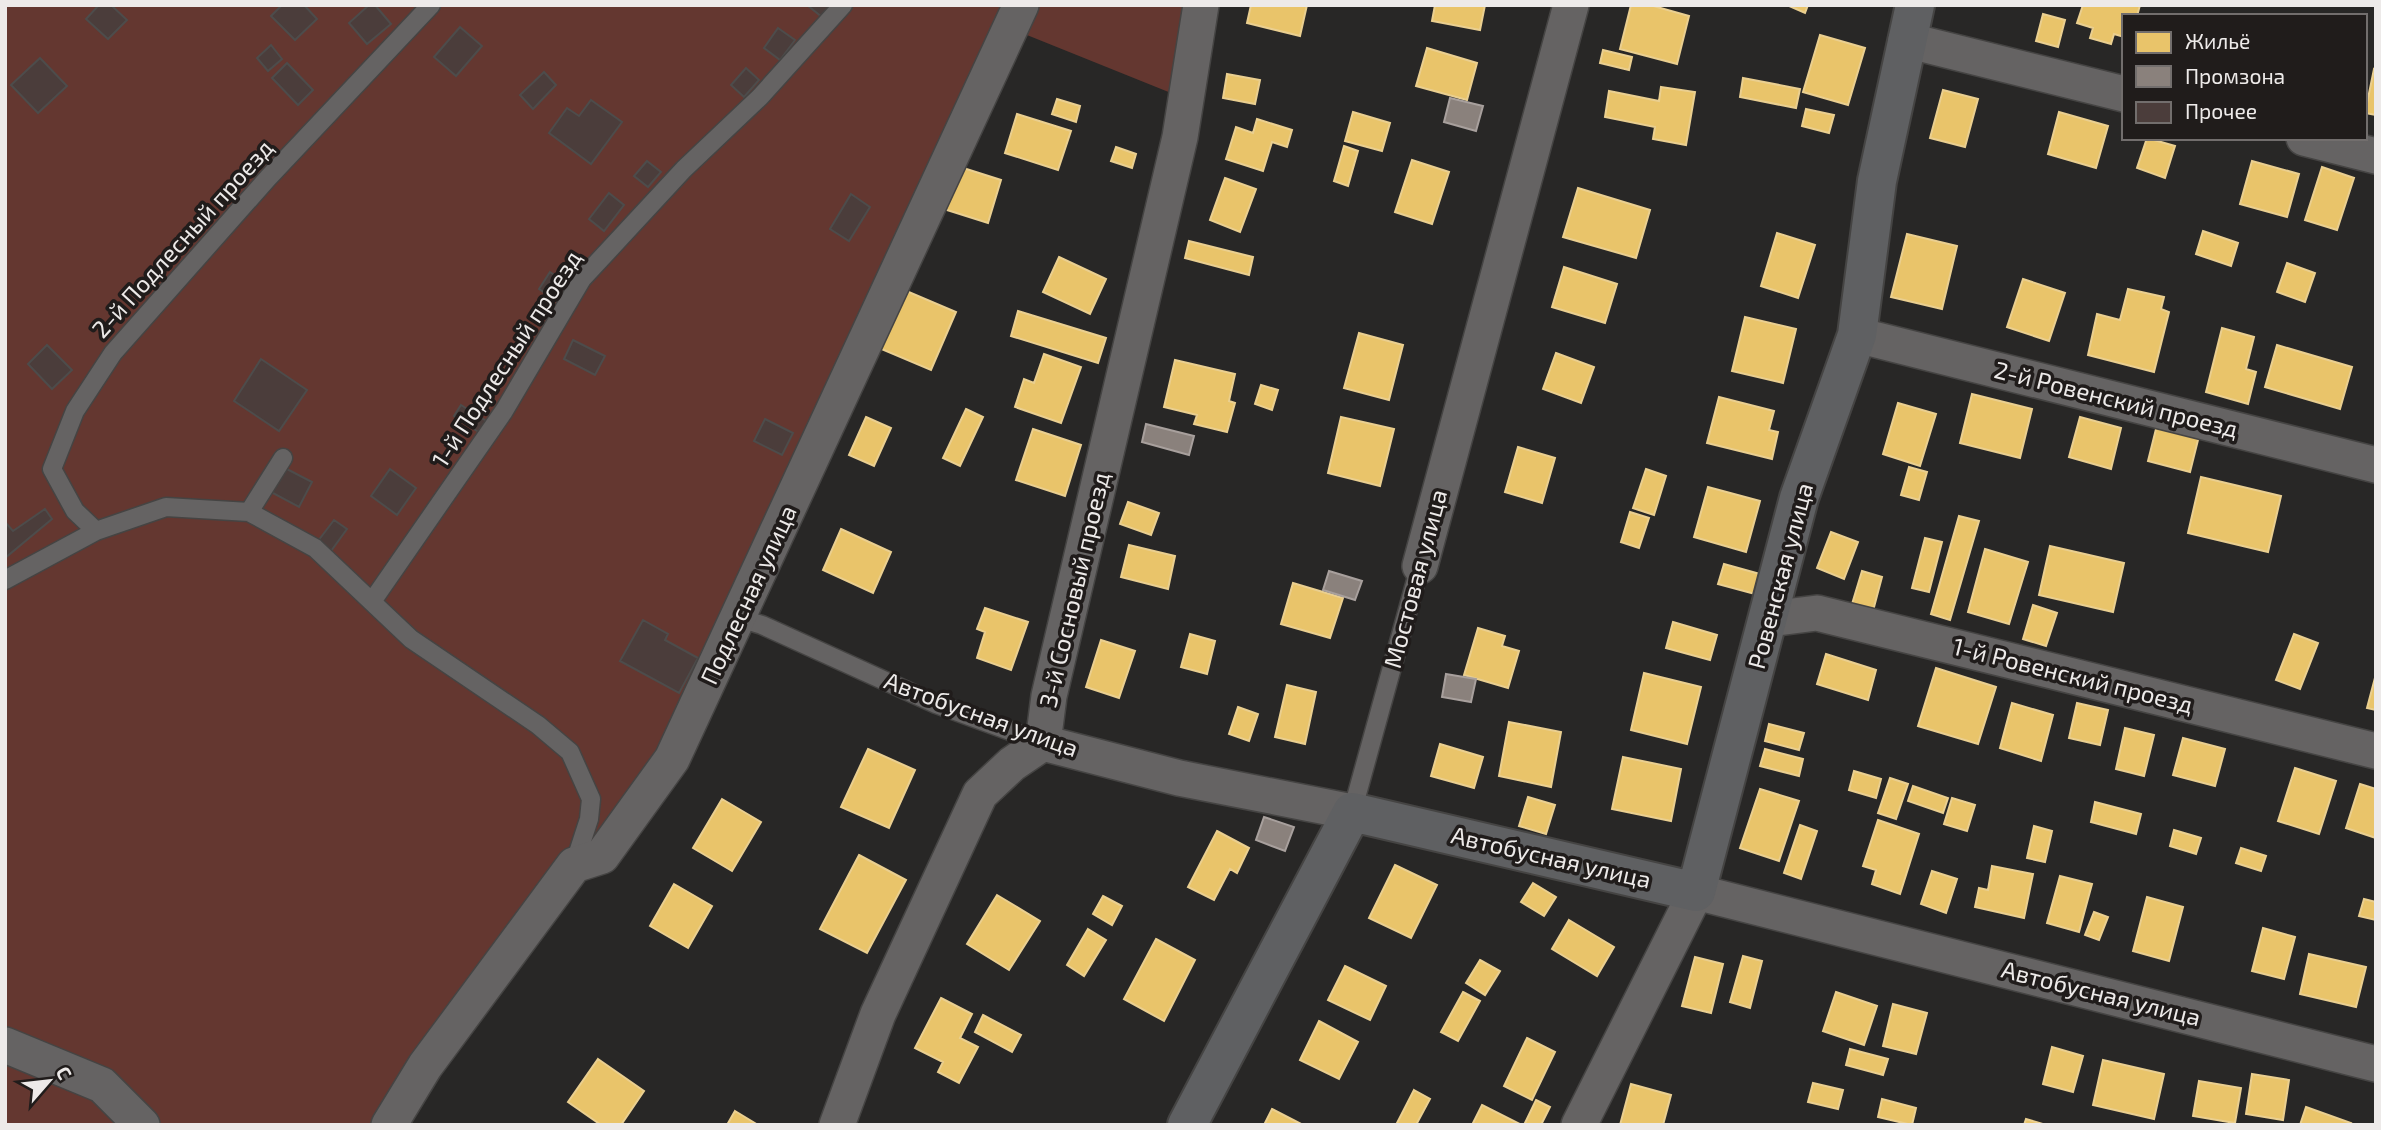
<svg xmlns="http://www.w3.org/2000/svg" width="2381" height="1130" font-family="'Exo 2',sans-serif">
  <style>
    .green { fill: #643730 }
    .homes { fill: #e9c46a; stroke: #eacf90; stroke-width: 2 }
    .industry { fill: #8a817c; stroke: #a8a09d; stroke-width: 2 }
    .building { fill: #4b3d3b; stroke: #4d4c4b; stroke-width: 2 }
    .lines { fill: none; stroke-linecap: round; stroke-linejoin: round }
    .lane-casing { stroke: #454443; stroke-width: 21 }
    .street-casing { stroke: #454443; stroke-width: 38 }
    .secondary-casing { stroke: #454443; stroke-width: 42 }
    .lane { stroke: #656363; stroke-width: 18 }
    .street { stroke: #656363; stroke-width: 35 }
    .secondary { stroke: #5f6062; stroke-width: 38 }
    .labels { text-anchor: middle; stroke-width: 7; stroke-linejoin: round; paint-order: stroke }
    .street-label { font-size: 24px; fill: #edeae9; stroke: #201c1b }
  </style>
  <rect width="100%" height="100%" fill="#282726"/>
  <path class="green" d="M5 5H1022L654 778 382 1125H5Z
    M1030 5H1193L1176 95 1017 31Z"/>
  <path class="homes" d="M1251 5H1307L1300 36 1247 23Z
    M1435 5H1485L1480 30 1432 21Z
    M1631 5H1650L1689 16 1677 64 1620 49Z
    M1787 5H1808L1805 13Z
    M2083 5H2140L2137 16H2124V37L2114 34 2111 44 2090 38 2093 28 2077 23Z
    M2043 14 2065 20 2058 47 2036 41Z
    M1820 35 1865 48 1848 105 1803 92Z
    M1427 48 1477 63 1467 100 1416 86Z
    M1603 50 1632 57 1629 70 1600 63Z
    M2374 69 2376 70V115L2365 113Z
    M1227 74 1260 80 1255 104 1223 98Z
    M1743 78 1800 89 1796 108 1740 97Z
    M1661 87 1695 92 1686 145 1653 139 1655 127 1605 117 1609 91 1659 101Z
    M1943 90 1978 99 1965 147 1930 138Z
    M1057 99 1080 106 1076 122 1052 114Z
    M1806 109 1834 115 1829 133 1802 126Z
    M1353 112 1390 123 1382 151 1345 141Z
    M2059 112 2108 126 2096 168 2048 154Z
    M1017 114 1071 131 1058 170 1005 153Z
    M1257 119 1292 130 1287 147 1272 142 1263 171 1226 159 1236 127 1253 133Z
    M2147 138 2175 146 2165 178 2137 168Z
    M1344 146 1358 151 1348 186 1334 181Z
    M1116 147 1136 154 1132 168 1111 161Z
    M1412 160 1449 172 1432 224 1395 212Z
    M2252 161 2299 174 2287 217 2240 204Z
    M957 166 1001 180 988 223 944 209Z
    M2322 167 2354 178 2337 230 2305 220Z
    M1225 178 1256 189 1240 232 1210 220Z
    M1578 188 1650 210 1636 258 1563 237Z
    M2203 231 2238 243 2231 266 2196 254Z
    M1777 233 1815 245 1798 298 1761 286Z
    M1907 234 1957 246 1942 309 1891 297Z
    M1189 241 1253 257 1249 275 1185 258Z
    M1059 257 1106 279 1090 314 1043 292Z
    M2287 263 2315 273 2305 302 2277 292Z
    M1564 267 1617 284 1605 323 1552 307Z
    M2023 279 2065 293 2049 341 2007 327Z
    M2128 289 2164 297 2161 309 2169 312 2154 372 2088 355 2097 314 2120 320Z
    M904 290 956 312 931 370 879 348Z
    M1018 311 1106 338 1098 363 1011 336Z
    M1745 317 1796 329 1783 383 1732 371Z
    M2222 328 2254 337 2246 369 2256 372 2248 404 2206 392Z
    M1359 333 1403 345 1389 400 1344 388Z
    M2277 345 2352 367 2340 409 2265 387Z
    M1556 353 1594 367 1581 403 1543 389Z
    M1044 354 1081 367 1061 423 1015 407 1024 379 1034 383Z
    M1175 360 1235 374 1229 401 1235 403 1227 432 1194 424 1197 415 1164 407Z
    M1261 385 1278 390 1272 410 1255 404Z
    M1972 394 2032 409 2020 458 1960 443Z
    M1719 397 1774 411 1769 430 1778 432 1772 459 1707 443Z
    M1898 403 1936 414 1920 466 1883 454Z
    M966 409 983 417 960 466 943 458Z
    M866 417 891 428 874 466 849 455Z
    M1341 417 1394 429 1380 486 1328 473Z
    M2080 417 2121 428 2111 469 2069 457Z
    M2157 425 2199 436 2190 472 2148 461Z
    M1033 429 1081 445 1065 496 1016 480Z
    M1518 447 1555 458 1542 503 1505 492Z
    M1909 467 1927 472 1919 500 1901 495Z
    M1646 469 1666 476 1654 515 1633 508Z
    M2201 477 2281 496 2268 552 2188 533Z
    M1708 487 1760 501 1746 552 1694 537Z
    M1128 502 1159 513 1151 535 1120 524Z
    M1630 512 1649 518 1639 548 1621 542Z
    M1959 516 1979 521 1950 620 1931 614Z
    M841 529 891 552 873 593 823 570Z
    M1831 532 1858 542 1844 579 1817 568Z
    M1925 538 1942 542 1929 592 1912 588Z
    M1129 545 1175 556 1168 589 1121 577Z
    M2050 546 2124 563 2113 612 2039 595Z
    M1985 549 2028 562 2009 624 1968 612Z
    M1724 564 1760 574 1755 594 1718 584Z
    M1862 571 1882 577 1873 611 1852 604Z
    M1293 583 1343 598 1330 638 1281 624Z
    M2033 605 2057 613 2046 646 2023 639Z
    M985 608 1028 622 1011 670 977 658 985 632 977 629Z
    M1673 622 1717 635 1710 660 1666 648Z
    M1478 628 1505 636 1502 646 1519 651 1508 688 1464 675Z
    M1190 634 1215 641 1207 674 1181 667Z
    M2294 634 2318 643 2300 689 2276 680Z
    M1101 640 1135 651 1119 698 1086 687Z
    M1826 654 1876 670 1868 700 1817 684Z
    M1936 668 1996 687 1978 744 1918 726Z
    M1644 673 1701 687 1687 744 1631 730Z
    M2376 674V710L2367 708Z
    M1287 685 1316 692 1305 744 1275 737Z
    M2012 703 2053 715 2041 761 2000 748Z
    M2077 703 2108 710 2100 745 2069 738Z
    M1238 707 1258 714 1249 741 1229 734Z
    M1509 722 1561 732 1551 787 1499 776Z
    M1769 724 1804 733 1799 750 1765 741Z
    M2125 728 2154 735 2144 776 2116 769Z
    M2183 738 2225 749 2215 786 2173 775Z
    M1440 744 1483 757 1474 788 1431 776Z
    M868 749 915 770 889 828 841 807Z
    M1765 749 1803 759 1799 776 1760 766Z
    M1623 757 1681 769 1671 821 1612 809Z
    M2295 768 2336 781 2319 834 2278 821Z
    M1854 771 1881 779 1876 798 1849 790Z
    M1890 778 1908 784 1896 819 1878 813Z
    M2360 784 2376 789V838L2346 828Z
    M1913 786 1948 798 1943 813 1908 801Z
    M1760 789 1799 801 1779 861 1740 848Z
    M1528 797 1555 805 1546 834 1519 826Z
    M1952 798 1975 805 1967 831 1944 824Z
    M722 799 761 822 732 871 693 848Z
    M2095 802 2141 814 2136 834 2091 822Z
    M1878 820 1919 834 1900 894 1872 884 1876 870 1863 866Z
    M1800 825 1817 831 1801 879 1784 873Z
    M2034 826 2052 831 2045 862 2027 858Z
    M2174 830 2201 838 2196 854 2170 846Z
    M1217 831 1249 848 1237 873 1230 869 1214 900 1188 887Z
    M2241 848 2266 856 2261 871 2236 863Z
    M859 855 906 880 867 953 820 929Z
    M1395 865 1437 885 1411 938 1369 918Z
    M1992 866 2033 874 2024 918 1975 907 1979 888 1988 890Z
    M1932 871 1957 879 1946 913 1921 904Z
    M2060 876 2092 884 2079 932 2047 923Z
    M1533 883 1556 897 1544 916 1521 902Z
    M674 884 712 906 688 948 650 926Z
    M997 895 1040 921 1009 970 967 944Z
    M1103 896 1122 906 1112 925 1093 914Z
    M2147 897 2183 907 2169 961 2133 951Z
    M2364 899 2376 902V920L2359 916Z
    M2094 912 2108 917 2099 940 2085 935Z
    M1569 920 1614 947 1597 976 1552 949Z
    M2263 928 2295 937 2284 979 2252 971Z
    M1088 929 1106 940 1084 976 1067 965Z
    M1156 939 1195 960 1164 1021 1124 999Z
    M2309 954 2366 967 2356 1007 2300 994Z
    M1743 956 1762 961 1750 1008 1730 1002Z
    M1695 957 1723 964 1711 1013 1682 1006Z
    M1480 960 1500 971 1485 995 1466 983Z
    M1345 966 1386 986 1370 1020 1328 1000Z
    M1463 992 1480 1001 1458 1041 1441 1032Z
    M1836 992 1877 1006 1864 1045 1823 1031Z
    M941 998 972 1014 960 1038 978 1047 959 1083 938 1072 943 1062 915 1048Z
    M1893 1004 1927 1013 1916 1054 1883 1046Z
    M983 1015 1021 1035 1012 1052 975 1032Z
    M1319 1021 1358 1042 1339 1079 1300 1060Z
    M1527 1038 1555 1052 1532 1100 1504 1086Z
    M2052 1047 2083 1056 2073 1092 2043 1084Z
    M1850 1049 1888 1059 1883 1075 1846 1065Z
    M598 1059 644 1091 621 1125H601L568 1102Z
    M2103 1060 2164 1074 2154 1119 2093 1105Z
    M2252 1074 2289 1080 2283 1120 2246 1114Z
    M2199 1081 2241 1088 2235 1123 2193 1116Z
    M1813 1083 1843 1090 1838 1109 1808 1102Z
    M1631 1084 1671 1095 1663 1125H1620Z
    M1414 1090 1430 1099 1416 1125H1396Z
    M1882 1099 1916 1108 1912 1125 1878 1117Z
    M1536 1100 1550 1107 1541 1125H1524Z
    M1482 1105 1520 1124V1125H1472Z
    M2306 1107 2351 1123 2350 1125H2300Z
    M1272 1109 1303 1125H1264Z
    M735 1111 758 1125H727Z
    M2026 1119 2046 1125H2024Z"/>
  <path class="industry" d="M1450 98 1483 106 1476 131 1444 122Z
    M1146 424 1194 436 1189 455 1142 442Z
    M1329 571 1362 581 1355 600 1323 590Z
    M1446 674 1476 679 1471 702 1442 697Z
    M1264 817 1294 827 1285 851 1256 840Z"/>
  <path class="building" d="M99 5H111L127 20 108 39 86 19Z
    M282 5H304L317 19 295 40 271 16Z
    M369 5H375L391 24 367 44 349 23Z
    M807 5H832L822 17Z
    M460 27 482 46 456 76 434 57Z
    M778 28 795 40 780 60 764 48Z
    M271 45 282 59 268 71 257 58Z
    M40 58 67 86 38 113 11 85Z
    M287 63 313 90 298 105 272 78Z
    M746 68 759 80 744 97 731 85Z
    M544 72 556 85 533 109 520 95Z
    M591 100 622 122 591 164 549 133 567 108 579 116Z
    M647 161 661 172 648 187 634 176Z
    M609 193 624 205 604 231 589 219Z
    M851 194 870 207 849 241 830 229Z
    M550 272 571 286 560 303 539 289Z
    M573 340 605 356 595 375 564 359Z
    M47 345 72 370 52 389 28 364Z
    M261 359 307 390 279 431 234 401Z
    M461 405 488 422 480 433 454 416Z
    M765 419 793 433 782 455 754 441Z
    M283 467 312 482 299 507 271 492Z
    M390 469 416 488 397 515 371 496Z
    M45 509 52 519 5 558V522L13 531Z
    M334 520 347 529 331 551 318 541Z
    M643 620 668 634 665 640 698 658 679 693 620 661Z"/>
  <g class="lines">
    <g class="lane-casing">
      <path id="lane" d="M249 512 283 458
        M96 531 75 511 52 469 75 411 113 353 268 178 431 5
        M5 580 96 531 166 507 249 512 315 548 411 639 538 725 570 752 591 799 589 819 574 865
        M373 600 504 411 582 279 684 169 760 97 843 5
        M739 618 762 625 936 704 1043 743
        M1352 812 1420 566"/>
    </g>
    <g class="street-casing">
      <path id="street" d="M1906 40 2124 94
        M2304 138 2376 156
        M1857 335 2376 465
        M1420 566 1571 5
        M1769 619 1817 613 2376 751
        M1043 743 1179 778 1352 812
        M5 1045 102 1085 142 1125
        M389 1125 425 1066 574 865 602 856 672 759 1021 5
        M837 1125 878 1014 980 794 1012 764 1043 743 1049 696 1180 137 1201 5
        M1579 1125 1696 892 2376 1064"/>
    </g>
    <g class="secondary-casing">
      <path id="secondary" d="M1187 1125 1352 812 1696 892 1799 498 1857 335 1877 181 1915 5"/>
    </g>
    <use href="#lane" class="lane"/>
    <use href="#street" class="street"/>
    <use href="#secondary" class="secondary"/>
  </g>
  <g class="labels">
    <g class="street-label">
      <text transform="translate(183 239) rotate(-48)" y="8">2-й Подлесный проезд</text>
      <text transform="translate(507 359) rotate(-57)" y="8">1-й Подлесный проезд</text>
      <text transform="translate(2116 400) rotate(14)" y="8">2-й Ровенский проезд</text>
      <text transform="translate(1781 576) rotate(-75)" y="8">Ровенская улица</text>
      <text transform="translate(1416 579) rotate(-75)" y="8">Мостовая улица</text>
      <text transform="translate(1075 590) rotate(-77)" y="8">3-й Сосновый проезд</text>
      <text transform="translate(749 595) rotate(-65)" y="8">Подлесная улица</text>
      <text transform="translate(2073 676) rotate(14)" y="8">1-й Ровенский проезд</text>
      <text transform="translate(981 715) rotate(20)" y="8">Автобусная улица</text>
      <text transform="translate(1551 858) rotate(13)" y="8">Автобусная улица</text>
      <text transform="translate(2101 994) rotate(14)" y="8">Автобусная улица</text>
    </g>
  </g>
  <rect width="2381" height="1130" fill="none" stroke="#edeae9" stroke-width="14"/>
  <rect x="2122" y="14" width="245" height="126" fill="#201c1b" stroke="#726e6d" stroke-width="2"/>
  <rect x="2136" y="32" width="35" height="21" fill="#e9c46a" stroke="#726e6d" stroke-width="2"/>
  <text x="2185" y="49" font-size="21" fill="#edeae9">Жильё</text>
  <rect x="2136" y="66" width="35" height="21" fill="#8a817c" stroke="#726e6d" stroke-width="2"/>
  <text x="2185" y="84" font-size="21" fill="#edeae9">Промзона</text>
  <rect x="2136" y="102" width="35" height="21" fill="#4b3d3b" stroke="#726e6d" stroke-width="2"/>
  <text x="2185" y="119" font-size="21" fill="#edeae9">Прочее</text>
  <g transform="translate(49 1081) rotate(62)" stroke="#201c1b" stroke-width="5" paint-order="stroke">
  <path d="M0-5L12 26L0 18L-12 26Z" fill="#edeae9"/>
  <text y="-10" font-size="19" font-weight="bold" text-anchor="middle" fill="#edeae9">С</text>
  </g>
</svg>
